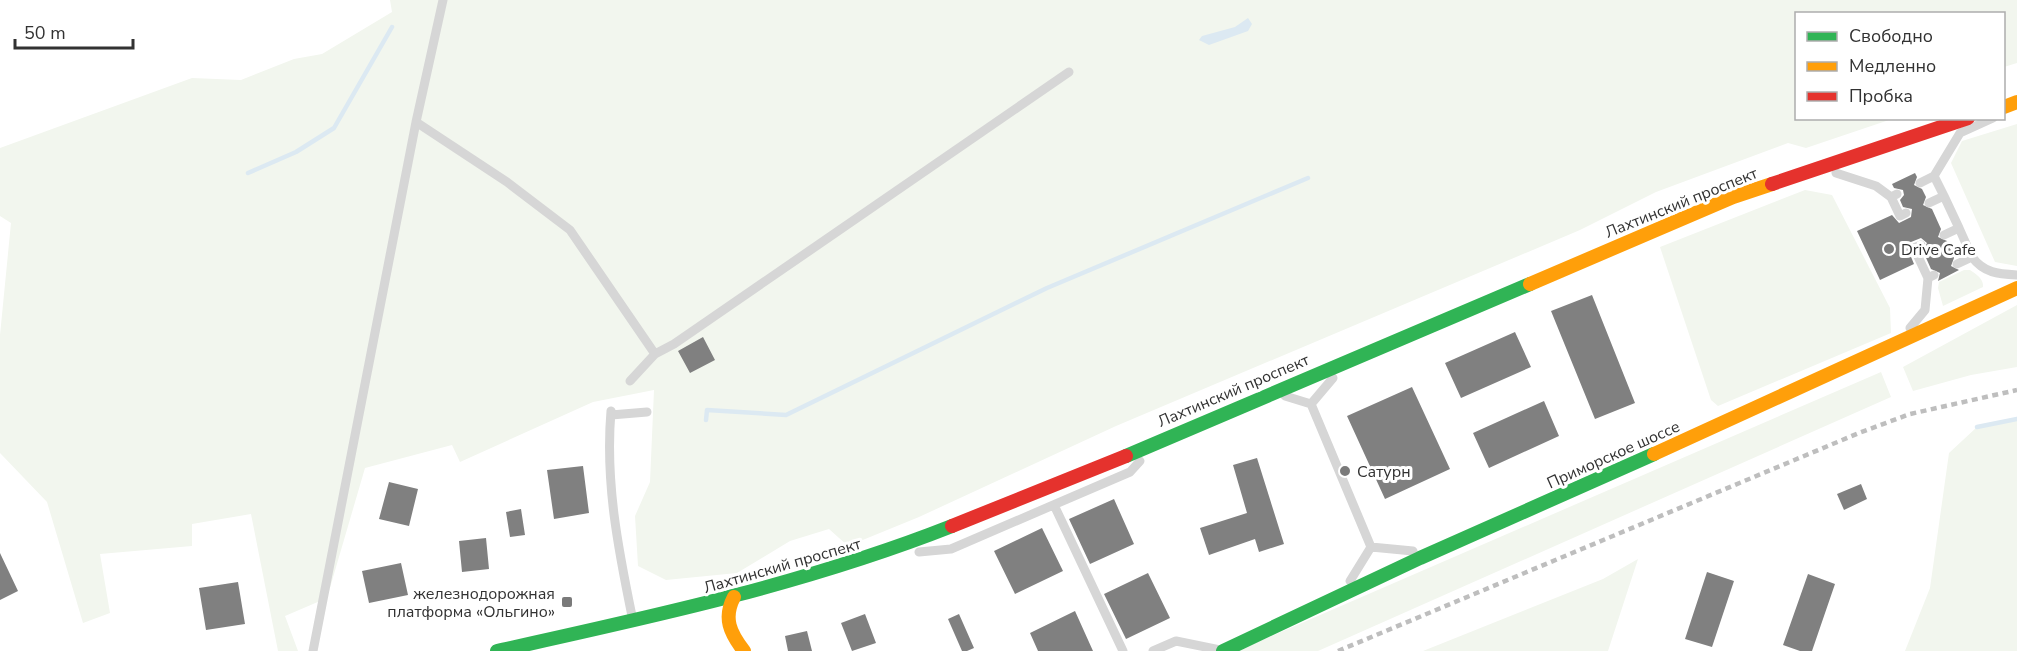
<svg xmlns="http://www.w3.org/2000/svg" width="2017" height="651" font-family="'Nunito Sans',sans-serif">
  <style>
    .green { fill: #f2f6ee }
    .water { fill: #dce9f2 }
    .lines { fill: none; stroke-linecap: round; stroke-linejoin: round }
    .stream { stroke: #dce9f2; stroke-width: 4.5 }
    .building { fill: #808080 }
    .lane { stroke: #d6d6d6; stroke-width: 9 }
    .fast { stroke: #30b455; stroke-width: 14 }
    .slow { stroke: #ff9f0a; stroke-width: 14 }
    .jam { stroke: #e5322d; stroke-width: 14 }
    .rail { stroke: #bebebe; stroke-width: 4.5; stroke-dasharray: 6 4.5; stroke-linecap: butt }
    .poi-dot { fill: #7a7a7a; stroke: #fff; stroke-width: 2 }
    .labels { text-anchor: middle; stroke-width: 6; stroke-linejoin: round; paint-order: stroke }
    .street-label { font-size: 16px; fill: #323232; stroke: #fff }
    .poi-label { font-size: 16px; fill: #323232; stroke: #fff; text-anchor: start }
  </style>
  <rect width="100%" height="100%" fill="#fff"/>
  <path class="green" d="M390 0H2017V63L2004 67V14H1796V118L1892 119 1806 148 1788 143 1656 192 1580 230 1116 426 919 517 848 546 829 529 790 541 737 573 666 580 638 566 635 516 650 482 654 390 593 402 460 462 452 445 365 468 327 598 285 616 298 651H278L251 514 192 524V546L100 554 110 613 83 623 47 502 0 453V335L11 223 0 216V148L192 78 241 80 294 59 322 54 392 12Z
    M2017 124V266L1995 262 1951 163 1962 141Z
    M1805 190 1832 195 1890 308 1891 333 1718 406 1711 400 1660 247Z
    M1964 270H1970C1976 274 1984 279 1983 287L1943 306 1938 288 1939 282Z
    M2017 305V367L1971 375 1913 391 1903 367Z
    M1881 372 1891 397 1318 651H1237Z
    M2017 419V651H1905L1930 588 1949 453 1977 427Z
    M1638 559 1608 651H1423L1603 579Z"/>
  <path class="water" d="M1248 18 1252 24 1248 31 1209 45 1199 40 1202 36 1235 27Z"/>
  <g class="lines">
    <path class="stream" d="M248 173 296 152 334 128 392 27
      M706 420 707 410 786 415 1047 288 1308 178
      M1977 427 2017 419"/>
  </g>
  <path class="building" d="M1915 173 1917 177 1914 185 1922 189 1926 197 1923 205 1932 209 1941 229 1938 237 1947 241 1954 258 1951 266 1959 270 1938 281 1940 273 1931 269 1923 251 1927 243 1921 238 1911 242 1907 247 1914 264 1880 280 1857 231 1892 215 1899 223 1911 217 1912 209 1903 207 1900 200 1904 195 1903 190 1894 188 1892 184Z
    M1592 295 1635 403 1595 419 1551 311Z
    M1515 332 1531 367 1461 398 1445 363Z
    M703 337 715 360 690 373 678 351Z
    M1412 387 1450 469 1385 499 1347 416Z
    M1544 401 1559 436 1489 468 1473 433Z
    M1257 458 1284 544 1259 552 1255 539 1209 555 1200 528 1247 513 1233 465Z
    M583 466 589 513 554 519 547 470Z
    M389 482 418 489 409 526 379 519Z
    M1861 484 1867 499 1844 510 1837 494Z
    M1114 499 1134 544 1090 564 1069 519Z
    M521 509 525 535 510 537 506 512Z
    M1042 528 1063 571 1015 594 994 551Z
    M486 538 489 569 462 572 459 541Z
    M0 553 18 591 0 600Z
    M401 563 408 595 369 603 362 571Z
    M1707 572 1734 581 1712 647 1685 639Z
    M1148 573 1170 618 1126 639 1104 594Z
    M1808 574 1835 584 1812 651H1800L1783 645Z
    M238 582 245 624 206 630 199 588Z
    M1075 611 1093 651H1038L1030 633Z
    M865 614 876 643 852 651 841 623Z
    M959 614 974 648 967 651H962L948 619Z
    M807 631 812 651H788L785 636Z"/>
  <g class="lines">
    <path class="lane" d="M416 122 507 182 570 230 655 354 630 381
      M1836 173 1876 186 1891 197
      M1934 176 1960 133 1993 118
      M1920 183 1934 176 1944 196 1929 203
      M1897 194 1891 197 1900 216 1906 213
      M1944 196 1959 228
      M1944 235 1959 228 1972 257 1957 264
      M1921 245 1914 248 1928 278 1934 275
      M1972 257C1984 273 1998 274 2017 275
      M1910 328 1925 310 1928 278
      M655 354 674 344 1069 72
      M1285 396 1311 404
      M1311 404 1371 547
      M1311 404 1333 378
      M611 411C605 481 618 548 632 616
      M611 415 647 412
      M1054 505 1123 651
      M1371 547 1413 551
      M919 552 951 549 1130 472 1140 461
      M1350 581 1371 547
      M313 651 416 122 443 0
      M1153 651 1176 641 1220 650"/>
    <path class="fast" d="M1126 456 1530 284
      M497 651C651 617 805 584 952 526
      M1223 651 1420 558 1654 454"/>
    <path class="slow" d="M2004 107 2017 102
      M1530 284 1733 197 1772 184
      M1654 454 2017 288
      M734 597C723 618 730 633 744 651"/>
    <path class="jam" d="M1772 184 1968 118
      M952 526 1126 456"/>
    <path class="rail" d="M1338 651 1859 433 1910 414 2017 390"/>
  </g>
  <g class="poi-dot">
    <circle cx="1889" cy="249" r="6"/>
    <circle cx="1345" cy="471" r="6"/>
    <rect x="561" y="596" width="12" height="12" rx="3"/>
  </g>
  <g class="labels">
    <g class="street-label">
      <text transform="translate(1681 202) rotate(-22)" y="6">Лахтинский проспект</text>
      <text transform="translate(1233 390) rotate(-23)" y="6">Лахтинский проспект</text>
      <text transform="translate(1613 454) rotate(-24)" y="6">Приморское шоссе</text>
      <text transform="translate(782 565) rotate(-16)" y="6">Лахтинский проспект</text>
    </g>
    <g class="poi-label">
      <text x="1901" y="255">Drive Cafe</text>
      <text x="1357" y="477">Сатурн</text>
      <text x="555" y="599" text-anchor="end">железнодорожная<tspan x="555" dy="18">платформа «Ольгино»</tspan></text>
    </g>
  </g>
  <rect x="1795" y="12" width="210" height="108" fill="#ffffff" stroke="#adadad" stroke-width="1.5"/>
  <rect x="1807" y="32" width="30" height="9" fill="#30b455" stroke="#adadad" stroke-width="1.5"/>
  <text x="1849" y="42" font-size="18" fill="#323232">Свободно</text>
  <rect x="1807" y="62" width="30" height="9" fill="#ff9f0a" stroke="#adadad" stroke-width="1.5"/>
  <text x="1849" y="72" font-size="18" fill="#323232">Медленно</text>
  <rect x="1807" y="92" width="30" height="9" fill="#e5322d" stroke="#adadad" stroke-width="1.5"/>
  <text x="1849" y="102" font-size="18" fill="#323232">Пробка</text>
  <path d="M15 39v9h118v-9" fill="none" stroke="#323232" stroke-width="3"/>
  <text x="24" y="39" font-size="18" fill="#323232" stroke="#ffffff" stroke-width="4.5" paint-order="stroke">50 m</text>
</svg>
